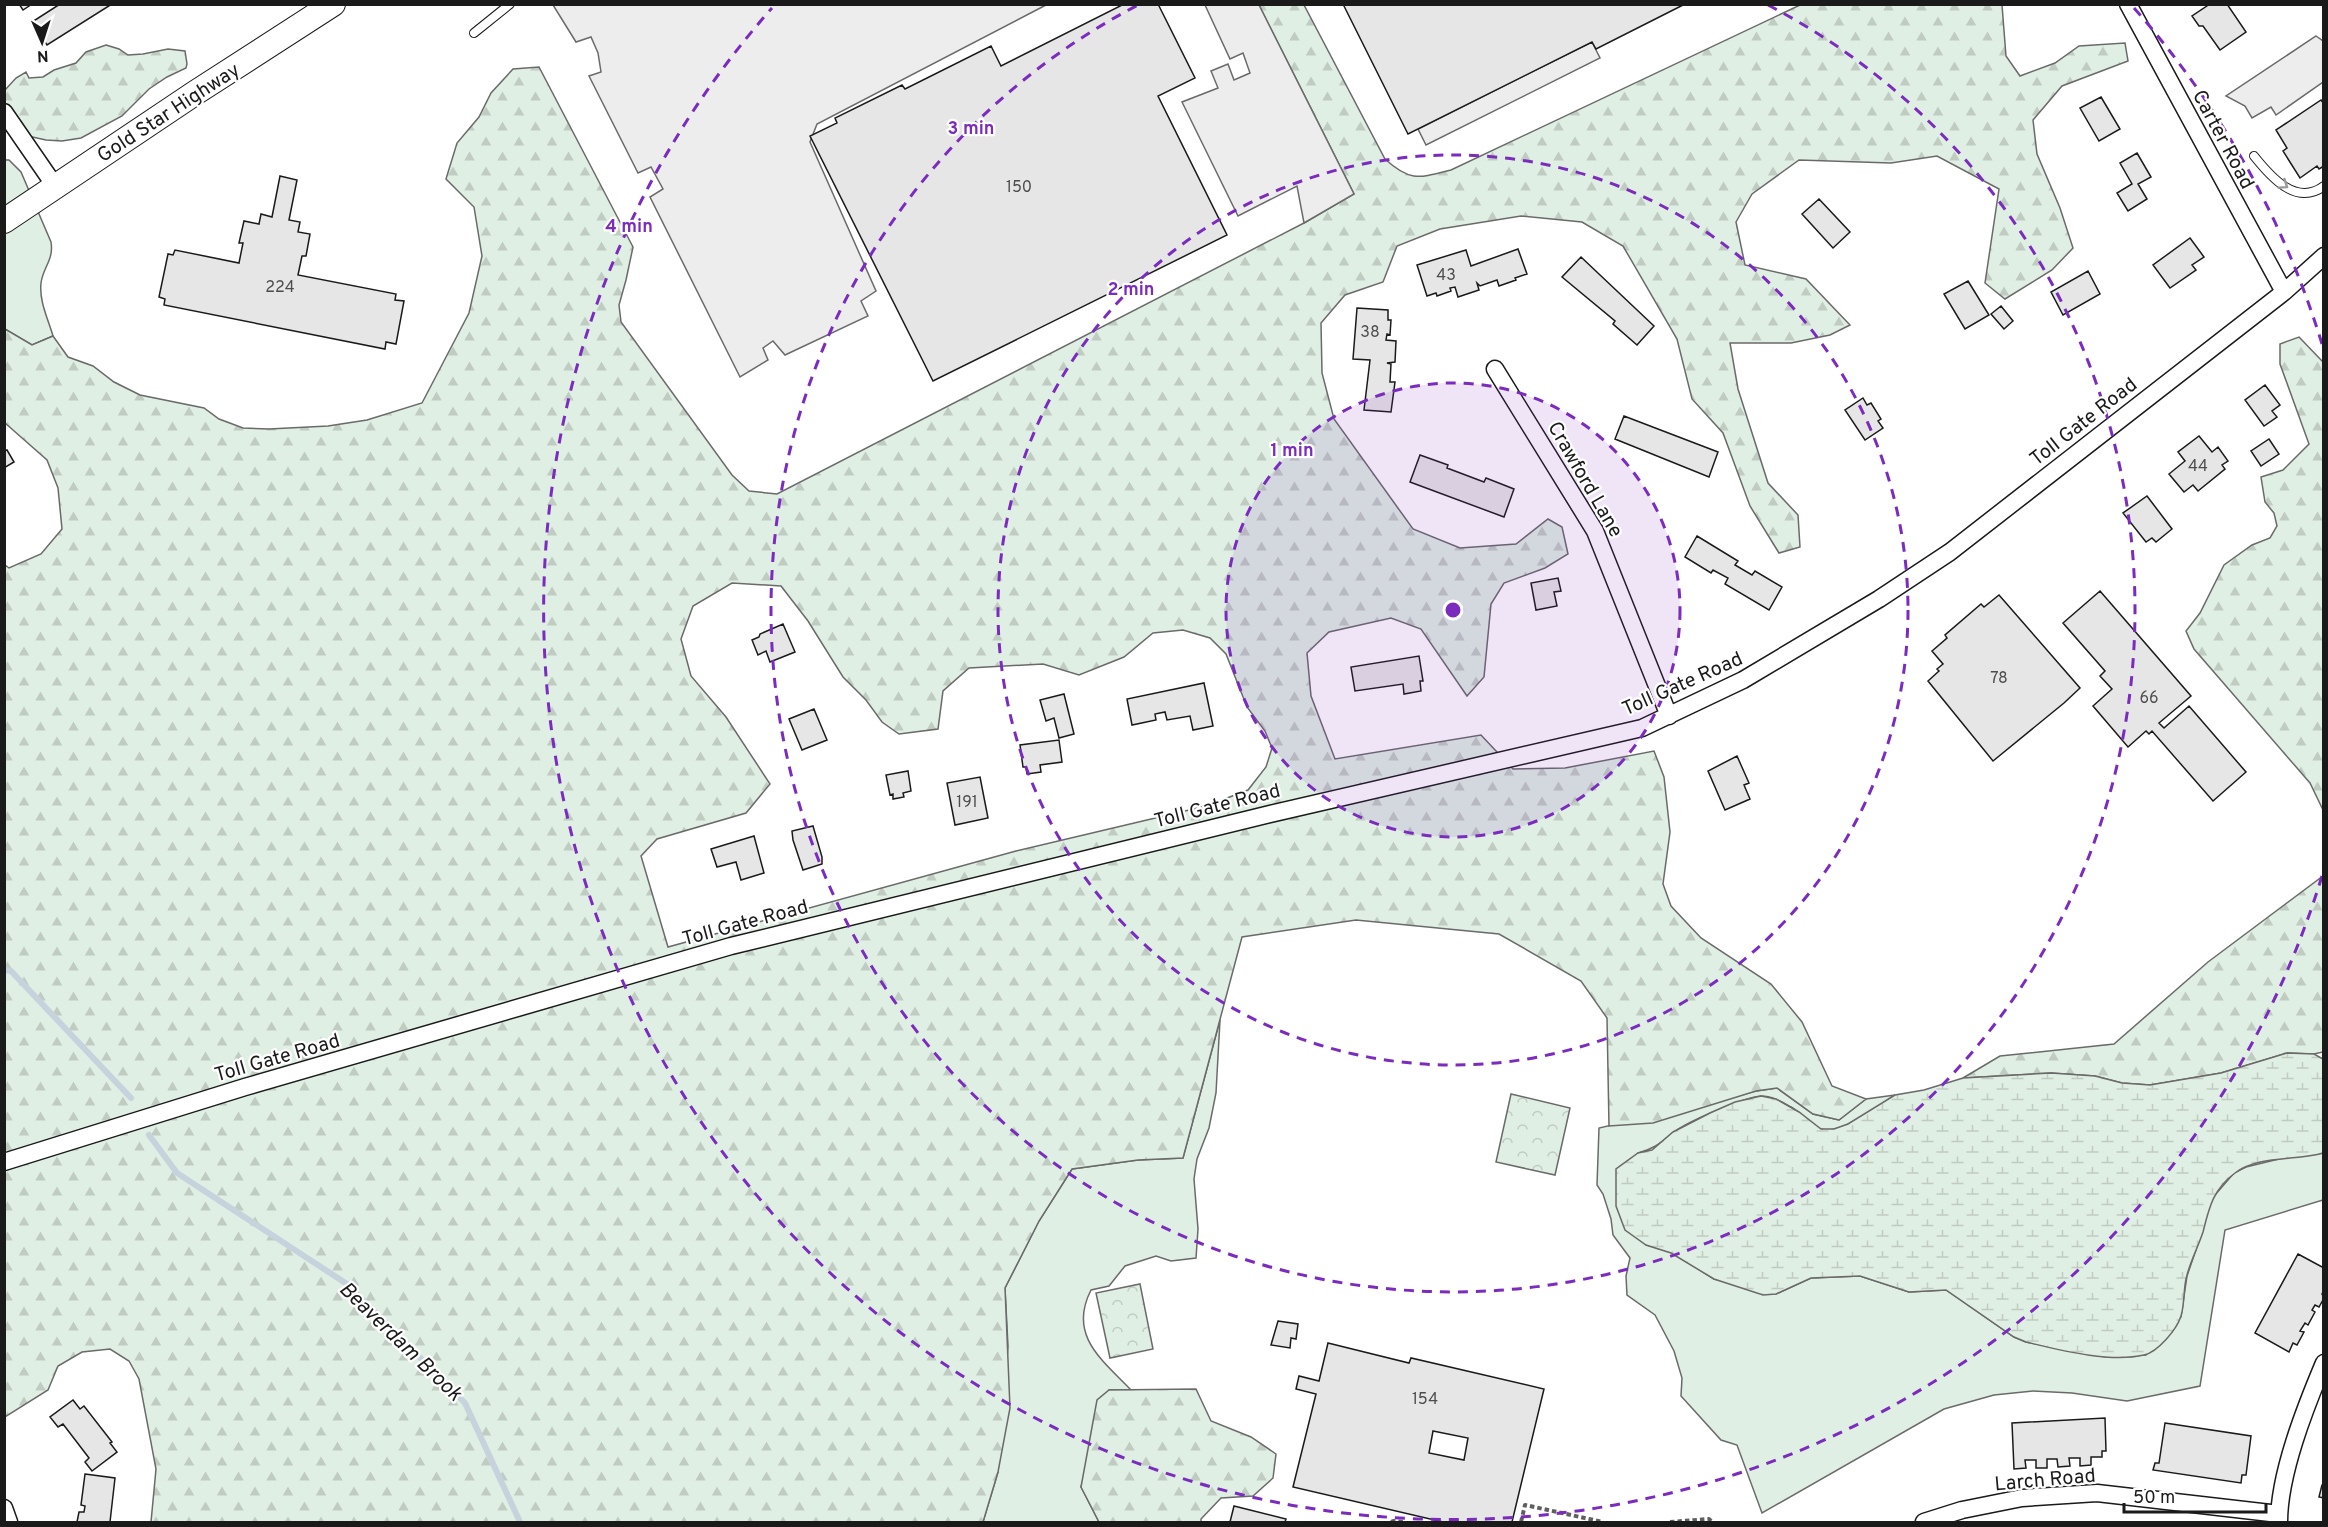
<svg xmlns="http://www.w3.org/2000/svg" width="2328" height="1527" font-family="Overpass,sans-serif">
  <style>
    .green { fill: #e0efe3; stroke: #6a6a6a; stroke-width: 1.5 }
    .forest { fill: url(#forest-firs); stroke: #6a6a6a; stroke-width: 1.5; fill-rule: evenodd }
    .wetland { fill: url(#wetland-marsh); stroke: #6a6a6a; stroke-width: 1.5 }
    .park { fill: url(#park-crowns); stroke: #6a6a6a; stroke-width: 1.5 }
    .parking { fill: #ededed; stroke: #6a6a6a; stroke-width: 1.5 }
    .lines { fill: none; stroke-linecap: round; stroke-linejoin: round }
    .stream { stroke: #c6d2dc; stroke-width: 6 }
    .building { fill: #e6e6e6; stroke: #1a1a1a; stroke-width: 1.5; fill-rule: evenodd }
    .lane-casing { stroke: #1a1a1a; stroke-width: 10 }
    .street-casing { stroke: #1a1a1a; stroke-width: 19 }
    .secondary-casing { stroke: #1a1a1a; stroke-width: 26 }
    .path { stroke: #5f5f5f; stroke-width: 4; stroke-dasharray: 4.5 3; stroke-linecap: butt }
    .lane { stroke: #fff; stroke-width: 8 }
    .street { stroke: #fff; stroke-width: 16 }
    .secondary { stroke: #fff; stroke-width: 24 }
    .oneway { stroke: #989898 }
    .ring { fill: none; stroke: #7b2cbf; stroke-width: 3; stroke-dasharray: 10 8 }
    .labels { text-anchor: middle; stroke-width: 4.5; stroke-linejoin: round; paint-order: stroke }
    .number-label { font-size: 16px; fill: #4d4d4d }
    .street-label { font-size: 20px; fill: #1a1a1a; stroke: #fff }
    .water-label { font-size: 21px; font-style: italic; fill: #1a1a1a; stroke: #fff }
    .centre { fill: #7b2cbf; stroke: #fff; stroke-width: 3 }
    .ring-label { font-size: 18px; text-anchor: middle; font-weight: bold; fill: #7b2cbf; stroke: #fff; stroke-width: 4.5; stroke-linejoin: round; paint-order: stroke }
  </style>
  <defs>
    <pattern id="forest-firs" width="22" height="20" patternUnits="userSpaceOnUse" patternTransform="scale(1.5)"><rect width="22" height="20" fill="#e0efe3"/><path d="M5 1l3.5 6h-7zM16 11l3.5 6h-7z" fill="#c0ccc2"/></pattern>
    <pattern id="wetland-marsh" width="20" height="14" patternUnits="userSpaceOnUse" patternTransform="scale(1.5)"><rect width="20" height="14" fill="#e0efe3"/><path d="M1 5h8M5 5V1M11 12h8M15 12V8" fill="none" stroke="#c0ccc2"/></pattern>
    <pattern id="park-crowns" width="20" height="18" patternUnits="userSpaceOnUse" patternTransform="scale(1.5)"><rect width="20" height="18" fill="#e0efe3"/><path d="M2 6a3 3 0 1 1 6 0M12 15a3 3 0 1 1 6 0" fill="none" stroke="#c0ccc2"/></pattern>
  </defs>
  <rect width="100%" height="100%" fill="#fff"/>
  <path class="green" d="M4 160H9L21 172 51 242C54 260 43 267 41 283 39 301 48 319 53 336L32 345 5 329Z
    M1220 1020 1216 1093 1209 1128 1197 1159 1194 1179 1198 1229 1196 1258 1171 1261 1156 1256 1125 1266 1109 1286 1091 1290C1068 1335 1101 1359 1131 1390H1109L1081 1487 1099 1522H983L998 1472 1008 1346 1005 1288 1039 1221 1072 1169 1138 1160 1183 1158Z
    M1777 1088 1813 1114 1839 1120 1866 1099 1895 1095C1879 1105 1840 1136 1821 1129 1811 1125 1801 1113 1791 1107 1782 1102 1772 1096 1761 1096 1745 1097 1686 1122 1673 1133 1660 1143 1654 1149 1638 1153L1646 1245 1671 1252 1714 1279 1776 1294 1811 1278 1860 1276 1909 1292 1946 1290 2014 1337 2026 1342 2106 1357 2146 1355 2181 1317 2187 1276 2202 1232 2208 1207 2215 1195 2234 1173 2246 1167 2283 1158 2324 1153 2323 1200 2225 1230 2200 1386 2127 1401 2072 1393 2033 1391 1994 1395 1944 1409 1762 1513 1737 1445 1721 1440 1681 1396 1682 1378 1674 1351 1655 1315 1627 1295 1626 1276 1630 1258 1613 1235 1611 1219 1603 1194 1597 1185 1599 1128 1756 1091Z"/>
  <path class="forest" d="M1259 5H1304L1385 159C1410 182 1419 178 1451 170L1800 5H2002L2006 56 2020 76 2055 63 2079 46 2125 43 2128 61 2062 86 2033 120 2037 154 2060 208 2073 248 2052 270 2005 299 1985 283 1999 189 1937 156 1891 163 1799 160 1752 194 1736 222 1745 265 1806 279 1850 325 1830 335 1791 343H1730L1738 389 1768 483 1798 515 1800 547 1779 553 1750 506 1723 433 1692 399 1677 339 1623 246 1582 222 1521 216 1440 229 1397 246 1383 282 1345 295 1321 323 1322 373 1334 419 1413 529 1460 548 1516 544 1548 519 1562 527 1568 554 1545 568 1504 583 1491 604 1484 677 1467 696 1421 629 1391 618 1329 632 1307 653 1311 696 1335 759 1481 735 1513 769 1565 768 1654 751 1664 777 1670 832 1663 884 1671 906 1701 938 1771 984 1802 1022 1832 1086 1866 1099 1839 1120 1813 1114 1777 1088 1756 1091 1653 1123 1609 1126 1607 1018 1581 981 1499 934 1356 920 1242 937 1183 1158 1138 1160 1072 1169 1039 1221 1005 1288 1010 1408 998 1472 983 1522H151L156 1469 139 1379 129 1361 110 1349 82 1352 58 1366 48 1390 5 1417V565L9 568 41 554 62 529 58 488 47 460 5 423V329L32 345 53 336 68 357 93 366 114 382 140 395 204 408 219 419 243 428 269 429 328 426 367 420 422 403 469 313 482 256 474 207 446 179 457 143 479 117 491 93 513 69 539 67 633 247 626 280 619 305 621 322 732 475 749 491 777 494 1304 223 1354 194ZM732 583 781 586 808 621 843 677 866 700 882 722 899 734 938 729 943 691 969 668 1043 664 1079 675 1124 657 1153 633 1183 630 1210 638 1226 654 1247 707 1265 731 1272 748 1266 767 1248 790 1206 806 1016 851 668 947 641 856 657 839 746 813 770 784 726 717 691 676 681 639 693 606Z
    M106 45 119 49 128 55 143 54 168 49 185 51 187 64 186 68 167 77 149 89 122 116 81 138 62 141 46 140 5 131V90L16 78 26 72 29 78 43 77 54 70 76 63 86 52Z
    M2299 337 2323 362V810L2310 783 2194 649 2186 631 2200 613 2224 565 2252 545 2270 538 2277 526 2274 513 2265 502 2261 477 2283 470 2309 444 2280 364V344Z
    M2323 876V1052L2314 1054 2287 1053 2221 1073 2150 1085 2122 1083 2095 1076 2051 1073 1963 1078 2000 1056 2114 1044 2208 962Z
    M1196 1389 1211 1421 1251 1437 1276 1454 1273 1478 1253 1496 1221 1498 1201 1519V1522H1099L1081 1487 1097 1400 1109 1390Z"/>
  <path class="wetland" d="M2287 1053 2314 1054 2323 1059V1153C2297 1161 2258 1155 2235 1173 2213 1189 2209 1208 2203 1232 2198 1247 2191 1260 2187 1275 2183 1288 2185 1303 2181 1316 2177 1329 2158 1352 2144 1355 2109 1363 2060 1350 2026 1342L2014 1337 1946 1290 1909 1292 1860 1276 1811 1278 1776 1294 1763 1295 1714 1279 1671 1253 1646 1245 1625 1230 1616 1206V1169L1638 1153 1652 1150 1673 1132 1710 1113 1735 1102 1761 1096 1776 1099 1799 1112 1821 1129H1834L1848 1124 1895 1095 1924 1090 1963 1078 2051 1073 2095 1076 2122 1083 2150 1085 2221 1073Z"/>
  <path class="park" d="M1511 1094 1570 1108 1555 1175 1496 1162Z
    M1140 1284 1153 1349 1110 1358 1096 1293Z"/>
  <path class="parking" d="M553 5H1046L817 124 810 142 876 291 861 301 868 316 785 355 773 341 763 348 768 360 740 377 650 197 663 189 651 167 638 173 589 76 601 72 598 53 591 37 576 42Z
    M1205 5H1259L1354 194 1304 223 1297 186 1238 216 1182 102 1218 88 1211 71 1228 64 1234 80 1250 73 1243 53 1230 59Z
    M2316 36 2323 41V82L2276 115 2271 107 2252 118 2245 106 2226 96Z
    M1592 42 1600 58 1426 145 1418 129Z"/>
  <g class="lines">
    <path class="stream" d="M4 970 11 971 131 1098
      M149 1135 177 1173 347 1284 465 1403 520 1522"/>
  </g>
  <path class="building" d="M19 4H32L23 10Z
    M60 4H112L47 45 32 22Z
    M1124 4H1158L1195 78 1158 96 1227 235 933 381 810 136 837 123 835 118 902 85 905 89 991 46 1001 66Z
    M1343 4H1685L1596 49 1592 42 1408 134Z
    M2210 4H2227L2246 32 2220 50 2203 26H2199L2192 16Z
    M2101 97 2120 129 2099 141 2080 108Z
    M2321 100 2324 104V166L2319 169 2317 166 2300 178 2283 151 2287 148 2276 130Z
    M2137 153 2151 177 2138 184 2147 199 2128 211 2117 193 2132 184 2120 163Z
    M280 176 297 180 289 220 300 222 298 232 310 234 306 256H302L298 275 396 294 395 300 404 301 396 344 386 342 385 349 164 305 165 299 159 297 168 254 173 255 175 250 239 263 243 243H239L244 221 259 224 261 214 272 217Z
    M1819 199 1850 232 1833 248 1802 214Z
    M2190 238 2204 257 2192 265 2196 270 2170 288 2153 265Z
    M1518 249 1527 274 1515 278 1516 280 1499 286 1497 280 1480 286 1477 283 1479 290 1458 297 1455 287 1450 288 1451 291 1437 296 1436 293 1427 296 1417 265 1466 250 1471 266Z
    M1581 257 1654 326 1637 345 1613 324 1615 321 1562 277Z
    M2088 271 2100 294 2063 315 2051 292Z
    M1968 281 1989 315 1965 329 1944 294Z
    M2001 306 2013 321 2004 329 1991 314Z
    M1357 308 1388 310V320H1391L1390 335 1387 334 1386 340 1396 341 1395 362 1387 363 1391 364 1390 382H1395L1391 412 1364 410 1370 360 1353 359Z
    M2265 385 2280 405 2272 411 2277 417 2264 426 2245 400Z
    M1863 398 1867 405 1871 403 1881 419 1878 421 1883 428 1865 440 1845 410Z
    M1624 416 1718 452 1709 477 1615 439Z
    M2199 436 2212 452 2218 447 2228 461 2222 465 2225 469 2198 491 2193 485 2184 492 2169 474 2185 461 2178 452Z
    M2269 439 2279 454 2261 466 2251 451Z
    M7 450 14 462 4 468V451Z
    M1420 455 1448 465 1447 468 1484 482 1486 478 1514 489 1504 517 1410 482Z
    M2147 496 2172 529 2156 542 2152 538 2146 542 2123 513Z
    M1697 536 1738 561 1735 565 1752 575 1755 571 1782 587 1769 610 1725 584 1728 578 1713 570 1711 573 1685 557Z
    M1558 578 1561 591 1554 592 1557 606 1536 610 1531 583Z
    M2100 591 2191 696 2159 723 2164 728 2189 706 2246 772 2213 801 2152 731 2149 734 2146 731 2128 747 2093 706 2112 689 2100 676 2105 671 2063 623Z
    M1999 595 2080 688 2064 703 1993 761 1928 681 1939 671 1937 669 1943 664 1932 651 1947 638 1945 635 1981 604 1984 607Z
    M783 624 795 652 770 662 766 651 758 655 752 640 759 637 760 634Z
    M1419 656 1423 681H1420L1421 691 1404 694 1403 684 1355 691 1351 667Z
    M1204 683 1213 726 1193 730 1190 716 1167 720 1165 712 1155 714 1156 720 1132 725 1127 699Z
    M1064 694 1074 734 1059 738 1054 718 1046 721 1040 700Z
    M814 709 827 740 802 750 789 719Z
    M1059 740 1062 762 1040 765 1041 772 1027 774 1026 767H1023L1020 745Z
    M1737 756 1749 783 1744 785 1750 799 1725 810 1708 771Z
    M908 771 911 791 903 793 904 797 893 799V794L890 795 886 775Z
    M980 777 988 818 955 825 947 783Z
    M813 826 822 857V864L803 870 793 840 792 831Z
    M754 836 764 873 741 880 736 862 717 867 711 849Z
    M2298 1254 2324 1268V1290L2322 1294 2324 1298 2319 1307 2315 1305 2312 1310 2315 1312 2308 1325 2305 1323 2300 1331 2304 1332 2297 1345 2293 1343 2289 1352 2255 1333Z
    M1278 1321 1298 1324 1296 1339 1291 1338 1290 1348 1271 1345Z
    M1328 1343 1409 1363 1411 1358 1544 1389 1512 1522H1443L1293 1487 1316 1394 1296 1389 1299 1376 1319 1381ZM1433 1431 1468 1438 1464 1460 1429 1453Z
    M73 1400 80 1409 84 1406 112 1442 110 1443 117 1452 92 1471 85 1462 89 1458 63 1424 58 1427 50 1417Z
    M2105 1418 2106 1451H2102V1457H2091V1465L2080 1466V1458H2069L2070 1466 2058 1467 2057 1459H2047V1468H2036V1460H2025L2026 1468 2014 1469 2012 1423Z
    M2165 1423 2251 1436 2246 1475H2242L2241 1483 2153 1470 2155 1463H2159Z
    M85 1474 115 1478 110 1522H77L79 1512H84L85 1506 81 1505Z
    M2322 1485H2324V1498L2319 1497Z
    M1234 1506 1286 1519 1285 1522H1230Z"/>
  <g class="lines">
    <g class="lane-casing">
      <path id="lane" d="M474 33 510 4
        M2254 156C2270 176 2296 207 2324 186"/>
    </g>
    <g class="street-casing">
      <path id="street" d="M2128 4 2284 292
        M4 112 55 186
        M1495 369 1595 531 1669 716
        M4 1162 245 1087 731 946 1270 814 1642 728 1743 680 1879 599 1950 552 2284 292 2324 256
        M4 1508 9 1522
        M1924 1522 1962 1510 2022 1498 2097 1493 2279 1514
        M2279 1522C2279 1474 2305 1408 2324 1363"/>
    </g>
    <g class="secondary-casing">
      <path id="secondary" d="M4 221 195 93 333 4"/>
    </g>
    <path class="path" d="M1391 1522 1394 1521 1403 1522
      M1521 1522 1525 1505 1603 1522
      M1670 1522 1709 1519 1712 1522"/>
    <use href="#lane" class="lane"/>
    <use href="#street" class="street"/>
    <use href="#secondary" class="secondary"/>
  </g>
  <defs><path id="oneway-chevron" d="M-2-3.5L2.5 0L-2 3.5" fill="none" stroke-width="1.6" stroke-linecap="round" stroke-linejoin="round" transform="scale(1.5)"/></defs>
  <use class="oneway" href="#oneway-chevron" transform="translate(2284 185) rotate(34)"/>
  <circle cx="1453" cy="610" r="227" fill="#7b2cbf" fill-opacity=".12"/>
  <g class="ring">
    <circle cx="1453" cy="610" r="227"/>
    <circle cx="1453" cy="610" r="455"/>
    <path d="M1768 5A682 682 0 1 1 1138 5"/>
    <path d="M2322 876A909 909 0 1 1 772 8M2134 8A909 909 0 0 1 2322 344"/>
  </g>
  <g class="labels">
    <g class="number-label">
      <text x="1019" y="192">150</text>
      <text x="1446" y="280">43</text>
      <text x="280" y="292">224</text>
      <text x="1370" y="337">38</text>
      <text x="2198" y="471">44</text>
      <text x="1999" y="683">78</text>
      <text x="2149" y="703">66</text>
      <text x="967" y="807">191</text>
      <text x="1425" y="1404">154</text>
    </g>
    <g class="street-label">
      <text transform="translate(168 112) rotate(-33)" y="7">Gold Star Highway</text>
      <text transform="translate(2224 139) rotate(62)" y="7">Carter Road</text>
      <text transform="translate(2083 421) rotate(-38)" y="7">Toll Gate Road</text>
      <text transform="translate(1586 479) rotate(60)" y="7">Crawford Lane</text>
      <text transform="translate(1682 683) rotate(-24)" y="7">Toll Gate Road</text>
      <text transform="translate(1217 805) rotate(-14)" y="7">Toll Gate Road</text>
      <text transform="translate(745 922) rotate(-15)" y="7">Toll Gate Road</text>
      <text transform="translate(277 1057) rotate(-16)" y="7">Toll Gate Road</text>
      <text transform="translate(2045 1479) rotate(-5)" y="7">Larch Road</text>
    </g>
    <g class="water-label">
      <text transform="translate(401 1341) rotate(44)" y="7">Beaverdam Brook</text>
    </g>
  </g>
  <circle cx="1453" cy="610" r="9" class="centre"/>
  <g class="ring-label">
    <text x="971" y="134">3 min</text>
    <text x="629" y="232">4 min</text>
    <text x="1131" y="295">2 min</text>
    <text x="1292" y="456">1 min</text>
  </g>
  <rect width="2328" height="1527" fill="none" stroke="#1a1a1a" stroke-width="12"/>
  <g transform="translate(42 42) rotate(177)" stroke="#ffffff" stroke-width="4.5" paint-order="stroke">
  <path d="M0-4.5L10 22L0 15L-10 22Z" fill="#1a1a1a"/>
  <text y="-9" font-size="16" font-weight="bold" text-anchor="middle" fill="#1a1a1a">N</text>
  </g>
  <path d="M2124 1503v9h142v-9" fill="none" stroke="#1a1a1a" stroke-width="3"/>
  <text x="2133" y="1503" font-size="18" fill="#1a1a1a" stroke="#ffffff" stroke-width="4.5" paint-order="stroke">50 m</text>
</svg>
